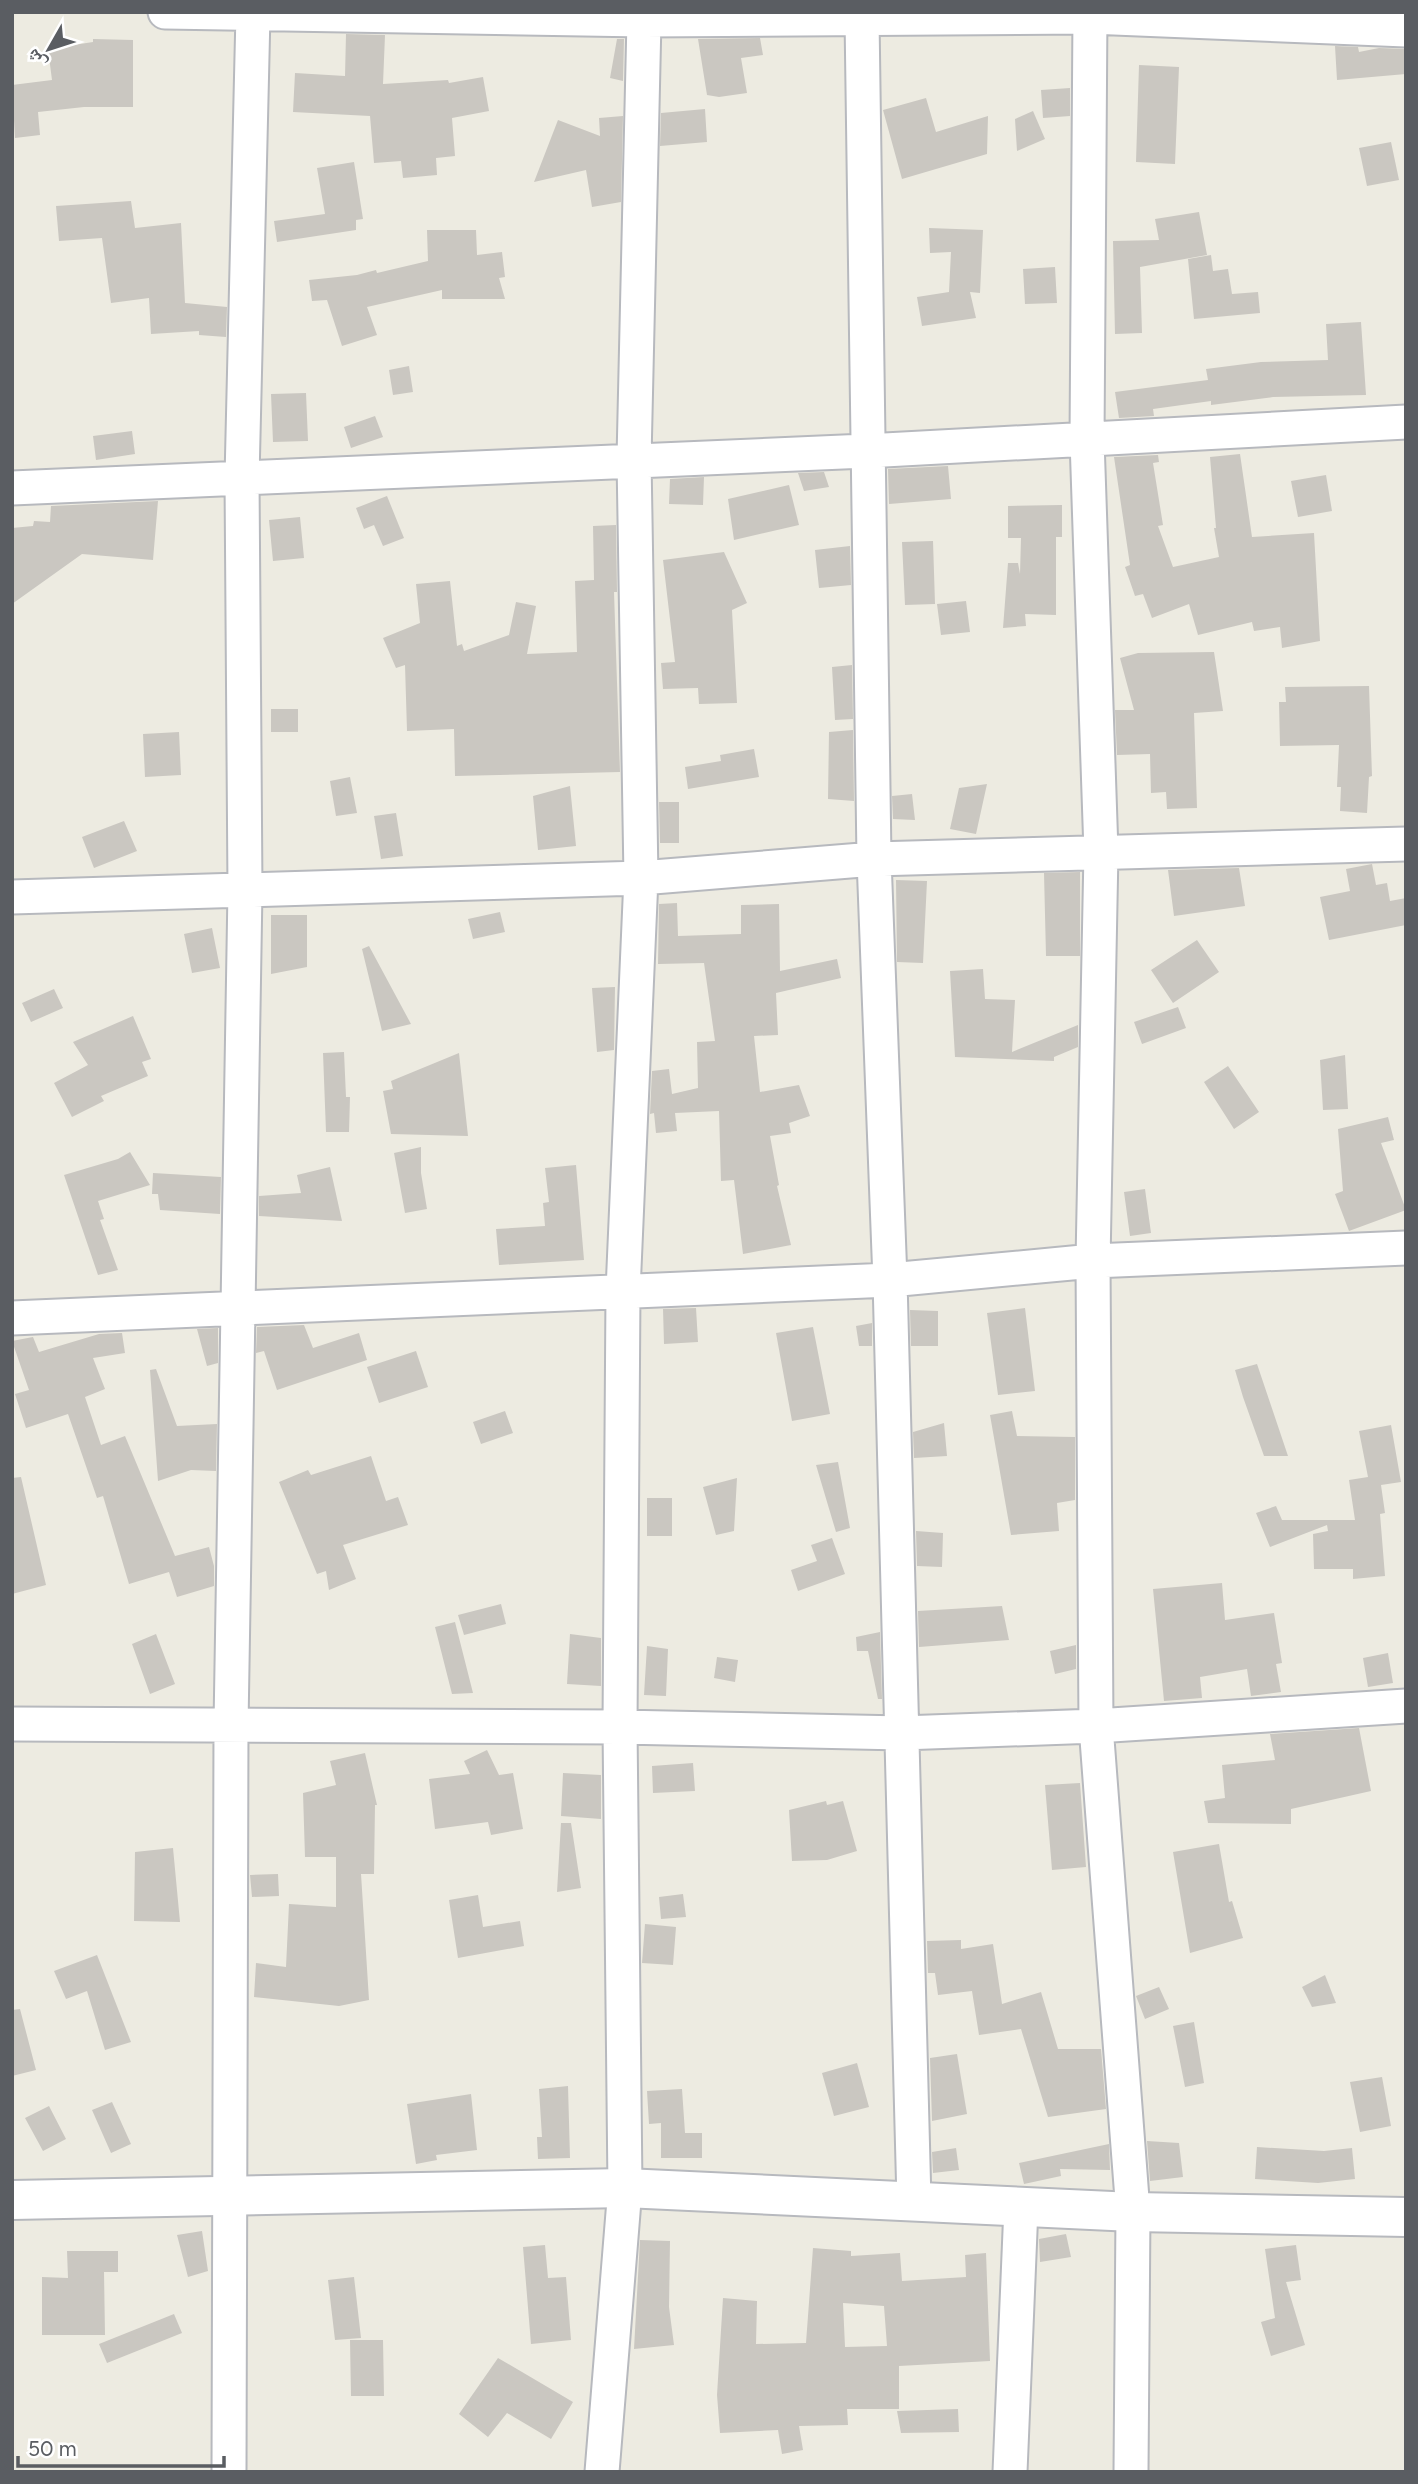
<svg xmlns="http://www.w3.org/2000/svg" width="1418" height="2484" font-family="Figtree,'Noto Naskh Arabic',sans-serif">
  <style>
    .building { fill: #cac7c1; fill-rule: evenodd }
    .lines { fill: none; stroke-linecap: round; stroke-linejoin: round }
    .minor-casing { stroke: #b7b9be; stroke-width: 37 }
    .tertiary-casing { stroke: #b7b9be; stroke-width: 42 }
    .minor { stroke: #fff; stroke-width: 33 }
    .tertiary { stroke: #fff; stroke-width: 38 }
  </style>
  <rect width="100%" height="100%" fill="#edebe1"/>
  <path class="building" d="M346 34 385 35 383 84 448 80 449 83 483 77 489 111 452 118 455 156 436 158 437 175 403 178 401 161 374 163 370 116 293 112 295 73 345 76Z
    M760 38 763 55 741 58 747 93 719 97 707 95 698 39Z
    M93 39 133 40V107H84L38 112 40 135 15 138 12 85 52 80 48 49 93 42Z
    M617 39H624L623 81 610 78Z
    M1335 46 1358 47 1359 52 1379 48 1406 49V74L1337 80Z
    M1139 65 1179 67 1175 164 1136 162Z
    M1070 88V116L1043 118 1041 90Z
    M926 98 936 132 988 116 987 154 902 179 883 110Z
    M705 109 707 142 660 146 661 113Z
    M1033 111 1045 139 1017 151 1015 119Z
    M623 116 621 202 592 207 586 170 534 182 558 120 600 136 599 118Z
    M1391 142 1399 180 1367 186 1359 148Z
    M354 162 363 219 356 220V230L277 242 274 221 325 214 317 168Z
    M131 201 135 228 181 223 185 303 227 307 226 337 199 335V331L151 334 149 298 111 303 102 238 59 241 56 206Z
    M1199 212 1207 255 1140 267 1142 333 1115 334 1113 241 1159 240 1155 219Z
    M929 228 983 230 980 293 970 292 976 318 922 326 917 297 949 292 951 252 930 253Z
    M427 230H476L477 255 502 252 505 277 499 278 505 299H442V290L367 307 377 335 342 346 327 300 312 301 309 280 357 275 376 270 377 273 428 261Z
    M1211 255 1213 271 1228 269 1232 294 1258 292 1260 313 1194 319 1188 259Z
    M1055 267 1057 303 1025 304 1023 269Z
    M1361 322 1366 395 1273 397 1211 405V401L1153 409 1154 416 1119 418 1115 392 1208 380 1206 369 1261 362 1328 360 1326 324Z
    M409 366 413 392 393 395 389 370Z
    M306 393 308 441 273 442 271 394Z
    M375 416 383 437 351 448 344 427Z
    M132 431 135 454 96 460 93 436Z
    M1240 454 1252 537 1314 533 1320 641 1282 648 1280 627 1254 631 1252 622 1198 635 1189 604 1152 618 1143 594 1135 596 1125 567 1130 565 1114 457 1158 455 1159 462 1153 463 1163 525 1158 526 1173 567 1219 557 1214 528H1216L1210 457Z
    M948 466 951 499 889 504 888 469Z
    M824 472 829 487 804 491 798 473Z
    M1326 475 1332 511 1298 517 1291 481Z
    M704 477 703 505 669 504 670 479Z
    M789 485 799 525 734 540 728 499Z
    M387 496 404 538 383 546 374 525 364 529 356 508Z
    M158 501 153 560 82 554 12 604V528L33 526 34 521 50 522 51 506Z
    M1062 505V537H1056V615L1025 614 1026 626 1003 628 1008 563H1018L1020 574 1021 538H1008V506Z
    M300 517 304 558 273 561 269 520Z
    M616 525 617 592H614L620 772 455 776 454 729 407 731 405 665 396 668 383 638 420 623 416 584 450 581 457 646 462 644 464 651 509 635 516 602 536 606 527 654 577 652 575 581 594 580 593 526Z
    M933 541 935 604 905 605 902 542Z
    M850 546 851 585 819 588 815 550Z
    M724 552 747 603 732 610 737 703 699 704 698 688 663 689 661 663 675 662 663 560Z
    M966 601 970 632 941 635 937 604Z
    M1214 652 1223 711 1194 713 1197 808 1167 809 1166 792 1151 793 1150 754 1117 755 1115 710H1134L1120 658 1138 653Z
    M852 665 853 719 835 720 832 667Z
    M1369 686 1372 776 1369 777 1367 813 1340 811 1341 787H1337L1339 745 1280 746 1279 702H1286L1285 687Z
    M271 709H298V732H271Z
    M853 730 854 801 828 799 829 732Z
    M179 732 181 775 145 777 143 734Z
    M754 749 759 777 688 789 685 767 721 761 720 755Z
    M350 777 357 813 336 816 330 781Z
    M987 784 976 834 950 829 959 788Z
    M570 786 576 846 538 850 533 796Z
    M912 794 915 820 893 819 892 796Z
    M659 802H679V843H660Z
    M396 813 403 856 381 859 374 816Z
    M124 821 137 851 94 868 82 837Z
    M1372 864 1376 885 1387 883 1390 901 1406 898V925L1329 940 1320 897 1350 891 1346 869Z
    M1239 868 1245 906 1174 916 1168 870Z
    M1080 872V956H1046L1044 873Z
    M896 880 927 881 923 963 897 962Z
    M677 903 678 936 741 934V905L779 904 780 971 837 959 841 978 776 993 778 1035 754 1036 760 1092 799 1085 810 1116 789 1123 791 1133 770 1136 779 1185 777 1186 791 1245 743 1254 734 1180 721 1181 719 1111 675 1113 677 1131 656 1133 654 1113 650 1114 652 1071 669 1069 672 1094 698 1088 697 1042 715 1041 704 963 658 964 659 904Z
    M500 912 505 932 473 939 468 919Z
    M271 915H307V967L271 974Z
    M212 928 220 968 192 973 184 934Z
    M1197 940 1219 972 1173 1003 1151 970Z
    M369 946 411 1024 382 1031 362 949Z
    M983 969 985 999 1015 1000 1012 1052 1078 1025V1047L1054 1057V1061L955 1057 950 971Z
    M615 987 614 1050 597 1052 592 988Z
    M54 989 63 1008 31 1022 22 1003Z
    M1178 1007 1186 1028 1142 1044 1134 1022Z
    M133 1016 151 1059 142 1062 148 1076 101 1096 104 1101 72 1117 54 1083 88 1065 73 1042Z
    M344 1052 346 1097H350L349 1132H326L323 1053Z
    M459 1053 468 1136 391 1134 383 1091 393 1089 391 1081Z
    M1345 1055 1348 1109 1323 1110 1320 1060Z
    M1228 1066 1259 1112 1234 1129 1204 1082Z
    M1388 1117 1394 1140 1381 1143 1406 1210 1349 1231 1335 1194 1343 1191 1338 1129Z
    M421 1147V1173L427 1209 405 1213 394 1153Z
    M130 1152 150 1185 98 1201 104 1219 100 1220 118 1270 98 1275 64 1175 118 1159Z
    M576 1165 584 1260 499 1265 496 1229 545 1226 543 1203 549 1202 545 1168Z
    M330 1167 342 1221 259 1216V1196L301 1193 297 1175Z
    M153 1173 221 1177 220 1214 160 1210 158 1194H152Z
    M1145 1189 1151 1233 1130 1236 1124 1192Z
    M696 1308 698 1342 664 1344 663 1309Z
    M1025 1308 1035 1391 998 1395 987 1313Z
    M910 1310 938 1311V1346H911Z
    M872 1323V1346H859L856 1326Z
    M304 1325 313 1348 359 1333 367 1360 277 1390 264 1351 256 1353 257 1327Z
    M813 1327 830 1414 792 1421 776 1333Z
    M218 1328V1363L207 1366 197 1329Z
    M122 1333 125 1353 93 1358 105 1389 85 1397 101 1445 125 1436 175 1556 209 1547 214 1566V1586L177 1597 169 1572 129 1584 103 1496 97 1498 68 1414 26 1428 15 1394 29 1390 12 1341 33 1337 39 1352 99 1334Z
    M416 1351 428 1387 379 1403 367 1367Z
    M1257 1364 1288 1456H1264L1243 1397 1235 1370Z
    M156 1369 177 1426 217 1424 216 1471 191 1470 158 1481 150 1370Z
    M505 1411 513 1433 481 1444 473 1422Z
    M1012 1411 1017 1436 1075 1437V1500L1057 1503 1059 1531 1011 1535 990 1415Z
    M944 1423 947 1456 914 1458 913 1432Z
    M1391 1425 1401 1482 1381 1485 1385 1513 1380 1514 1385 1576 1353 1579V1569H1314L1313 1534 1328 1531 1327 1525 1270 1547 1256 1513 1276 1506 1282 1520H1355L1349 1480 1368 1477 1359 1431Z
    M371 1456 386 1501 398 1497 408 1525 343 1545 356 1579 329 1590 326 1571 317 1574 279 1482 308 1470 311 1475Z
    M838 1462 850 1528 836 1532 816 1465Z
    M21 1477 46 1585 12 1594V1478Z
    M737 1478 734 1531 716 1535 703 1487Z
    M647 1498H672V1536H647Z
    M916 1531 943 1533 942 1567 917 1566Z
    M832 1538 845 1574 798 1591 791 1570 817 1561 811 1545Z
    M1222 1583 1225 1620 1274 1613 1282 1663 1276 1664 1281 1692 1251 1696 1247 1669 1200 1677 1202 1698 1164 1701 1153 1589Z
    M501 1604 506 1624 464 1635 458 1615Z
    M1002 1606 1009 1640 919 1647 918 1611Z
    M455 1622 473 1693 452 1694 435 1627Z
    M880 1632 882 1699H878L868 1651H857L856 1637Z
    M156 1634 175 1684 150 1694 132 1644Z
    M570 1634 601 1638V1686L567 1684Z
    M1076 1645V1669L1055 1674 1050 1651Z
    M647 1646 668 1649 666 1696 644 1695Z
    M1388 1653 1393 1683 1368 1687 1363 1658Z
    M717 1657 738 1660 735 1682 714 1678Z
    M1359 1728 1371 1791 1291 1809V1824L1208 1823 1204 1801 1225 1798 1222 1765 1275 1760 1270 1734Z
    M487 1750 499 1775 513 1773 523 1829 491 1835 488 1822 435 1829 429 1779 470 1774 464 1761Z
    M365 1753 377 1805H375L374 1874H361L369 2000 339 2006 254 1997 256 1963 286 1967 289 1904 336 1907V1857H305L303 1793 336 1785 330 1761Z
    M693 1763 695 1791 653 1793 652 1766Z
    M563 1773 601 1775V1819L561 1816Z
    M1080 1783 1086 1867 1052 1870 1045 1785Z
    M826 1801 827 1805 843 1801 857 1851 827 1860 792 1861 789 1810Z
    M561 1823H571L581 1888 557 1892Z
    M1219 1844 1229 1902 1232 1901 1243 1938 1190 1953 1173 1852Z
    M173 1848 180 1922 134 1921 135 1852Z
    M278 1874 279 1896 252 1897 250 1875Z
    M683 1894 686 1917 661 1919 659 1897Z
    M478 1895 483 1927 520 1921 524 1946 458 1958 449 1900Z
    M645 1924 676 1927 673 1965 642 1963Z
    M961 1940V1949L993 1944 1002 2004 1041 1992 1058 2049H1101L1106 2109 1048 2117 1021 2029 979 2035 972 1991 938 1995 935 1973H928L927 1941Z
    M97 1955 131 2042 105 2050 87 1991 66 1999 54 1971Z
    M1325 1975 1336 2003 1312 2007 1302 1987Z
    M1159 1987 1169 2009 1145 2019 1136 1996Z
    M20 2009 36 2070 12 2076V2010Z
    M1194 2022 1204 2083 1185 2087 1173 2026Z
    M957 2054 967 2114 932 2121 930 2058Z
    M857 2063 869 2107 834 2116 822 2073Z
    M1382 2077 1391 2126 1360 2132 1350 2082Z
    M568 2086 570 2158 538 2159 537 2137H542L539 2089Z
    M682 2089 685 2133H702V2158H661V2123L649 2124 647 2091Z
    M471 2094 477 2150 436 2155 437 2160 416 2164 407 2104Z
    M112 2102 131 2144 111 2153 92 2110Z
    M49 2106 66 2139 43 2151 25 2118Z
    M1147 2141 1179 2143 1183 2177 1150 2181Z
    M1109 2144 1110 2170 1060 2169 1061 2176 1024 2184 1019 2163Z
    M1257 2147 1324 2151 1352 2148 1355 2179 1318 2183 1255 2179Z
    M956 2148 959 2170 933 2173 932 2152Z
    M202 2231 208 2271 188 2277 177 2235Z
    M1066 2234 1071 2257 1040 2262 1039 2239Z
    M640 2240 670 2241 669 2307 674 2345 634 2349Z
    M545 2245 548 2278 566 2277 571 2340 531 2344 523 2247Z
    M1296 2245 1301 2280 1286 2282 1305 2345 1271 2356 1261 2322 1275 2318 1265 2249Z
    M813 2248 851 2251V2256L900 2253 902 2281 966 2277 965 2255 986 2253 990 2361 899 2366V2409H847L848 2425 799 2426 803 2450 782 2454 778 2430 720 2433 717 2395 723 2298 757 2301 756 2344 806 2343ZM843 2303 884 2306 887 2346 845 2347Z
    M67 2251H118V2272H104L105 2335H42V2277L68 2278Z
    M354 2277 361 2338 335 2340 328 2280Z
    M174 2314 182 2333 107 2363 99 2344Z
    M350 2340H383L384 2396H351Z
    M498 2358 573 2402 551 2439 507 2413 488 2437 459 2414Z
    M958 2409 959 2432 901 2433 897 2411Z"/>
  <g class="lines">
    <g class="minor-casing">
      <path id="minor" d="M165 12 644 20 1090 17 1406 30
        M1090 12 1087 440 1101 852 1093 1261 1096 1726 1133 2212 1131 2472
        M862 18 874 859 890 1280 914 2202
        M12 488 866 451 1406 422
        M12 897 641 878 874 859 1406 844
        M12 1318 890 1280 1093 1261 1406 1248
        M12 1724 620 1727 902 1733 1096 1726 1406 1706
        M229 2472 231 1725 245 890 242 478 253 14
        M602 2472 625 2188 620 1727 623 1291 641 878 634 459 644 20
        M1010 2472 1021 2207"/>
    </g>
    <g class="tertiary-casing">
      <path id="tertiary" d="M12 2200 625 2188 1133 2212 1406 2217"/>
    </g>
    <use href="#minor" class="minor"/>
    <use href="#tertiary" class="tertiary"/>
  </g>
  <rect width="1418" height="2484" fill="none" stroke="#5a5d62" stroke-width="28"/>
  <g transform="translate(49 49) rotate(231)" stroke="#ffffff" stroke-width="5" paint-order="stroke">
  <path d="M0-5L12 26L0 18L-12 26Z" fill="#5a5d62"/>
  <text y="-10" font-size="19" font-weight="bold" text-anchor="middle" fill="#5a5d62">ش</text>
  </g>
  <path d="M18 2456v10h206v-10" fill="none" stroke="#5a5d62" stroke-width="3.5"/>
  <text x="28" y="2456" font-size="21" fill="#5a5d62" stroke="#ffffff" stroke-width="5" paint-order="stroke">50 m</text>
</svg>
